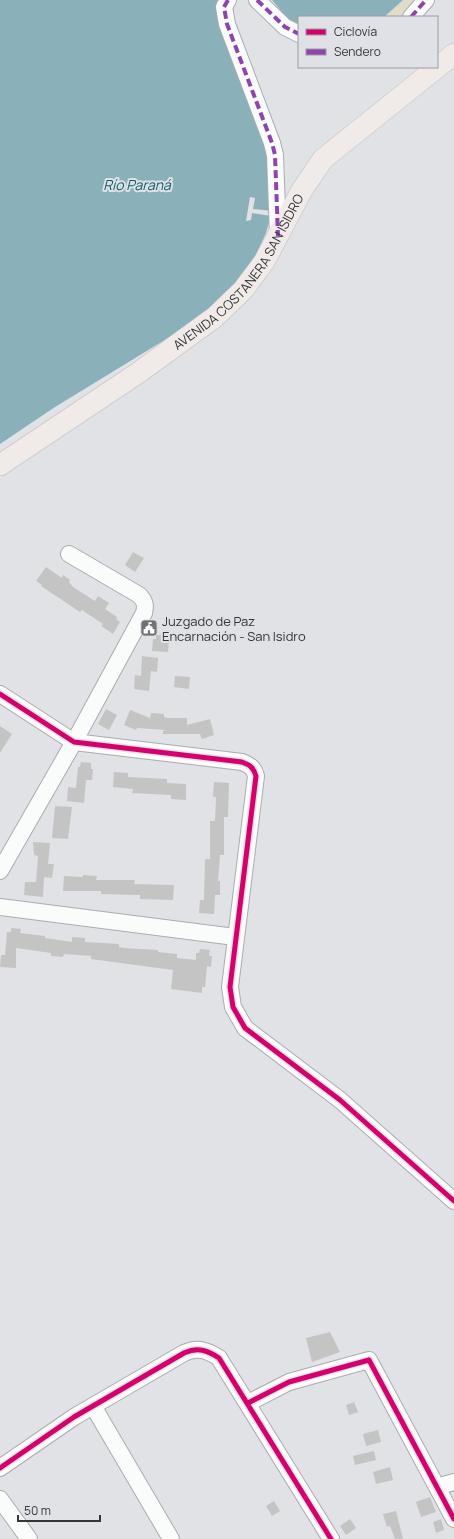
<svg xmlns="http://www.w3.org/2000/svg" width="454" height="1539" font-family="Manrope,sans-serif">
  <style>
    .sand { fill: #e1dcca }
    .water { fill: #8ab0ba }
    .pier { fill: #e1e2e5 }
    .building { fill: #c4c4c5 }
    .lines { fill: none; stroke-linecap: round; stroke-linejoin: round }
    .minor-casing { stroke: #abacaf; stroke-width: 18 }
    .major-casing { stroke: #bdbdbf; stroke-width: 22 }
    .minor { stroke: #fafbfb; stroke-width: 16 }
    .major { stroke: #f0eae8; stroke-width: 21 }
    .quiet { stroke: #8e44ad; stroke-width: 4; stroke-dasharray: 8 4; stroke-linecap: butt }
    .cycleway-casing { stroke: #dfe1e7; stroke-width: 8 }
    .cycleway { stroke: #d6006c; stroke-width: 5 }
    .labels { text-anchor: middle; stroke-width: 4; stroke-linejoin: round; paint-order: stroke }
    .street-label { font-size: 13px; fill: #353538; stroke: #dfe1e7 }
    .poi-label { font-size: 13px; fill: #353538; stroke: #dfe1e7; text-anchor: start }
    .water-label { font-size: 14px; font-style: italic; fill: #0d5c6a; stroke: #dfe1e7 }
  </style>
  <rect width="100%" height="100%" fill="#e1e2e5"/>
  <path class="sand" d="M403 0H421L405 17H384Z"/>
  <path class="water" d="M0 0H220L269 143 272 211 266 233 248 272 212 311 55 407 0 444Z
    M272 0H403L384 17H299V24L287 18Z"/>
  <path class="pier" d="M250 197 255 198 253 209 272 211 271 216 252 213 251 220 246 221Z"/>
  <path class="building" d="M133 552 144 558 135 572 125 565Z
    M46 567 62 578 63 575 70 580 69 582 73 587 95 601 98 596 109 603 105 609 117 617 116 619 120 622 113 634 101 626 103 624 82 610 80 612 41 586 42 585 36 581Z
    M156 635H167L166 640H169L168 652 152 651 153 639H156Z
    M142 656 158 658 157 672 151 671 149 691 134 689 135 675 141 676Z
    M175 676 190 677 189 689 174 687Z
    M106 709 117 715 109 730 98 724Z
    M130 710 150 718 151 713 164 714V717L168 718H187V725L210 719 214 735 202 739 200 734H163V731L166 730 137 728 136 730 124 725Z
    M0 726 12 734 0 753Z
    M81 762 91 763V769H93L92 780H86L84 803 67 801 68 787 76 788 78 767H80Z
    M114 772 128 773V777L167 779V783L186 784V800L171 799V795L132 793 133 789 113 787Z
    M214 782 229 783 228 817H224V855H220L218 881H220V895H215L214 914 199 913 200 900H204L205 859H210V821H215L216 797H213Z
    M55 806 72 807 68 839 52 838Z
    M33 842 50 843 48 864H54L52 878 44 877 43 897 24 895 25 882H36L38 856 34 855Z
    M83 875 97 876 96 880H135L134 884 174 885 173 900 140 899V895L101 894V891H63L64 876 83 877Z
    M11 928 21 929 20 933 45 936V938L72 942V937L85 938V942L119 944V947L124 948 158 950V952L177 954V958L196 960V953H199L200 949 210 950 209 956H212L211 967 207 966 205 987H202V993L171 989 173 970 91 959V956L64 954 63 957 51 956V953L16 948V968L0 967 1 955H5L7 932H11Z
    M330 1332 340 1352 312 1362 306 1338Z
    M354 1402 358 1412 349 1415 346 1405Z
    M378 1430 381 1442 366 1446 363 1434Z
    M374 1451 376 1460 355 1465 353 1456Z
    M390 1467 393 1480 376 1484 373 1472Z
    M430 1497 436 1512 421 1517 416 1502Z
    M274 1501 280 1511 272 1516 266 1506Z
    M396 1511 403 1539H395L390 1526 387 1527 383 1514Z
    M350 1519 356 1528 346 1535 340 1526Z
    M441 1519 444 1530 436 1533 433 1522Z"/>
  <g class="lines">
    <g class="minor-casing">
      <path id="minor" d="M228 0 224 7 227 24 272 143 275 155 278 236
        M257 0 285 27 299 34
        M411 17 426 0
        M0 694 74 742 242 762C250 765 254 768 256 776L230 987 233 1007 245 1028 340 1100 454 1201
        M0 871 74 742 144 613C146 605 145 601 139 595L69 554
        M0 907 235 937
        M248 1403 289 1382 369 1360 454 1519
        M93 1406 171 1539
        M0 1468 74 1417 184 1353C198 1347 207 1350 219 1358L331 1539
        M437 1487 454 1482
        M0 1499 29 1539"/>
    </g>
    <g class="major-casing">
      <g id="major">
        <path id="s1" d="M0 465 138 373 215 317 243 290 264 262 302 190 323 159 454 54"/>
      </g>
    </g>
    <use href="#minor" class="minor"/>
    <use href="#major" class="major"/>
    <path class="quiet" d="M228 0 224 7 227 24 272 143 275 155 278 236
      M257 0 285 27 299 34
      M411 17 426 0"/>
    <g class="cycleway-casing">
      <path id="cycleway" d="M0 694 74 742 242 762C250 765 254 768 256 776L230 987 233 1007 245 1028 340 1100 454 1201
        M248 1403 289 1382 369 1360 454 1519
        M0 1468 74 1417 184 1353C198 1347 207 1350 219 1358L331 1539"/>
    </g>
    <use href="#cycleway" class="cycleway"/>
  </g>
  <defs>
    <g id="civic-square" transform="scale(0.9)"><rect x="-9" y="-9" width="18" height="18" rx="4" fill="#717275" stroke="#dfe1e7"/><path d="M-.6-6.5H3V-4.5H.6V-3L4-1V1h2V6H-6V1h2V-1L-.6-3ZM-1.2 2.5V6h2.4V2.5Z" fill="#fff"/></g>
  </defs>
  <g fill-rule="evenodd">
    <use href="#civic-square" x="149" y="628"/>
  </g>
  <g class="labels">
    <g class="street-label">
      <text dy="5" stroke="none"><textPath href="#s1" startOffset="311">AVENIDA COSTANERA SAN ISIDRO</textPath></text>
    </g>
    <g class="poi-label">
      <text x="162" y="626">Juzgado de Paz<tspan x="162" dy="15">Encarnación - San Isidro</tspan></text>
    </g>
    <g class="water-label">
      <text x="137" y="190">Río Paraná</text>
    </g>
  </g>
  <rect x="298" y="16" width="140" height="52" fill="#dfe1e7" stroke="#9b9ca1"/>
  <rect x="306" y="29" width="20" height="6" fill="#d6006c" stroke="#9b9ca1"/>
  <text x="334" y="36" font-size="12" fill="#353538">Ciclovía</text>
  <rect x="306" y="49" width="20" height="6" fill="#8e44ad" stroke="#9b9ca1"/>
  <text x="334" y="56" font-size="12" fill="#353538">Sendero</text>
  <path d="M18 1515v6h82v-6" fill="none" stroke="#353538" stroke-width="2"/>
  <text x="24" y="1515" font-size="12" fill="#353538" stroke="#dfe1e7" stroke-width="3" paint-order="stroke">50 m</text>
</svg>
